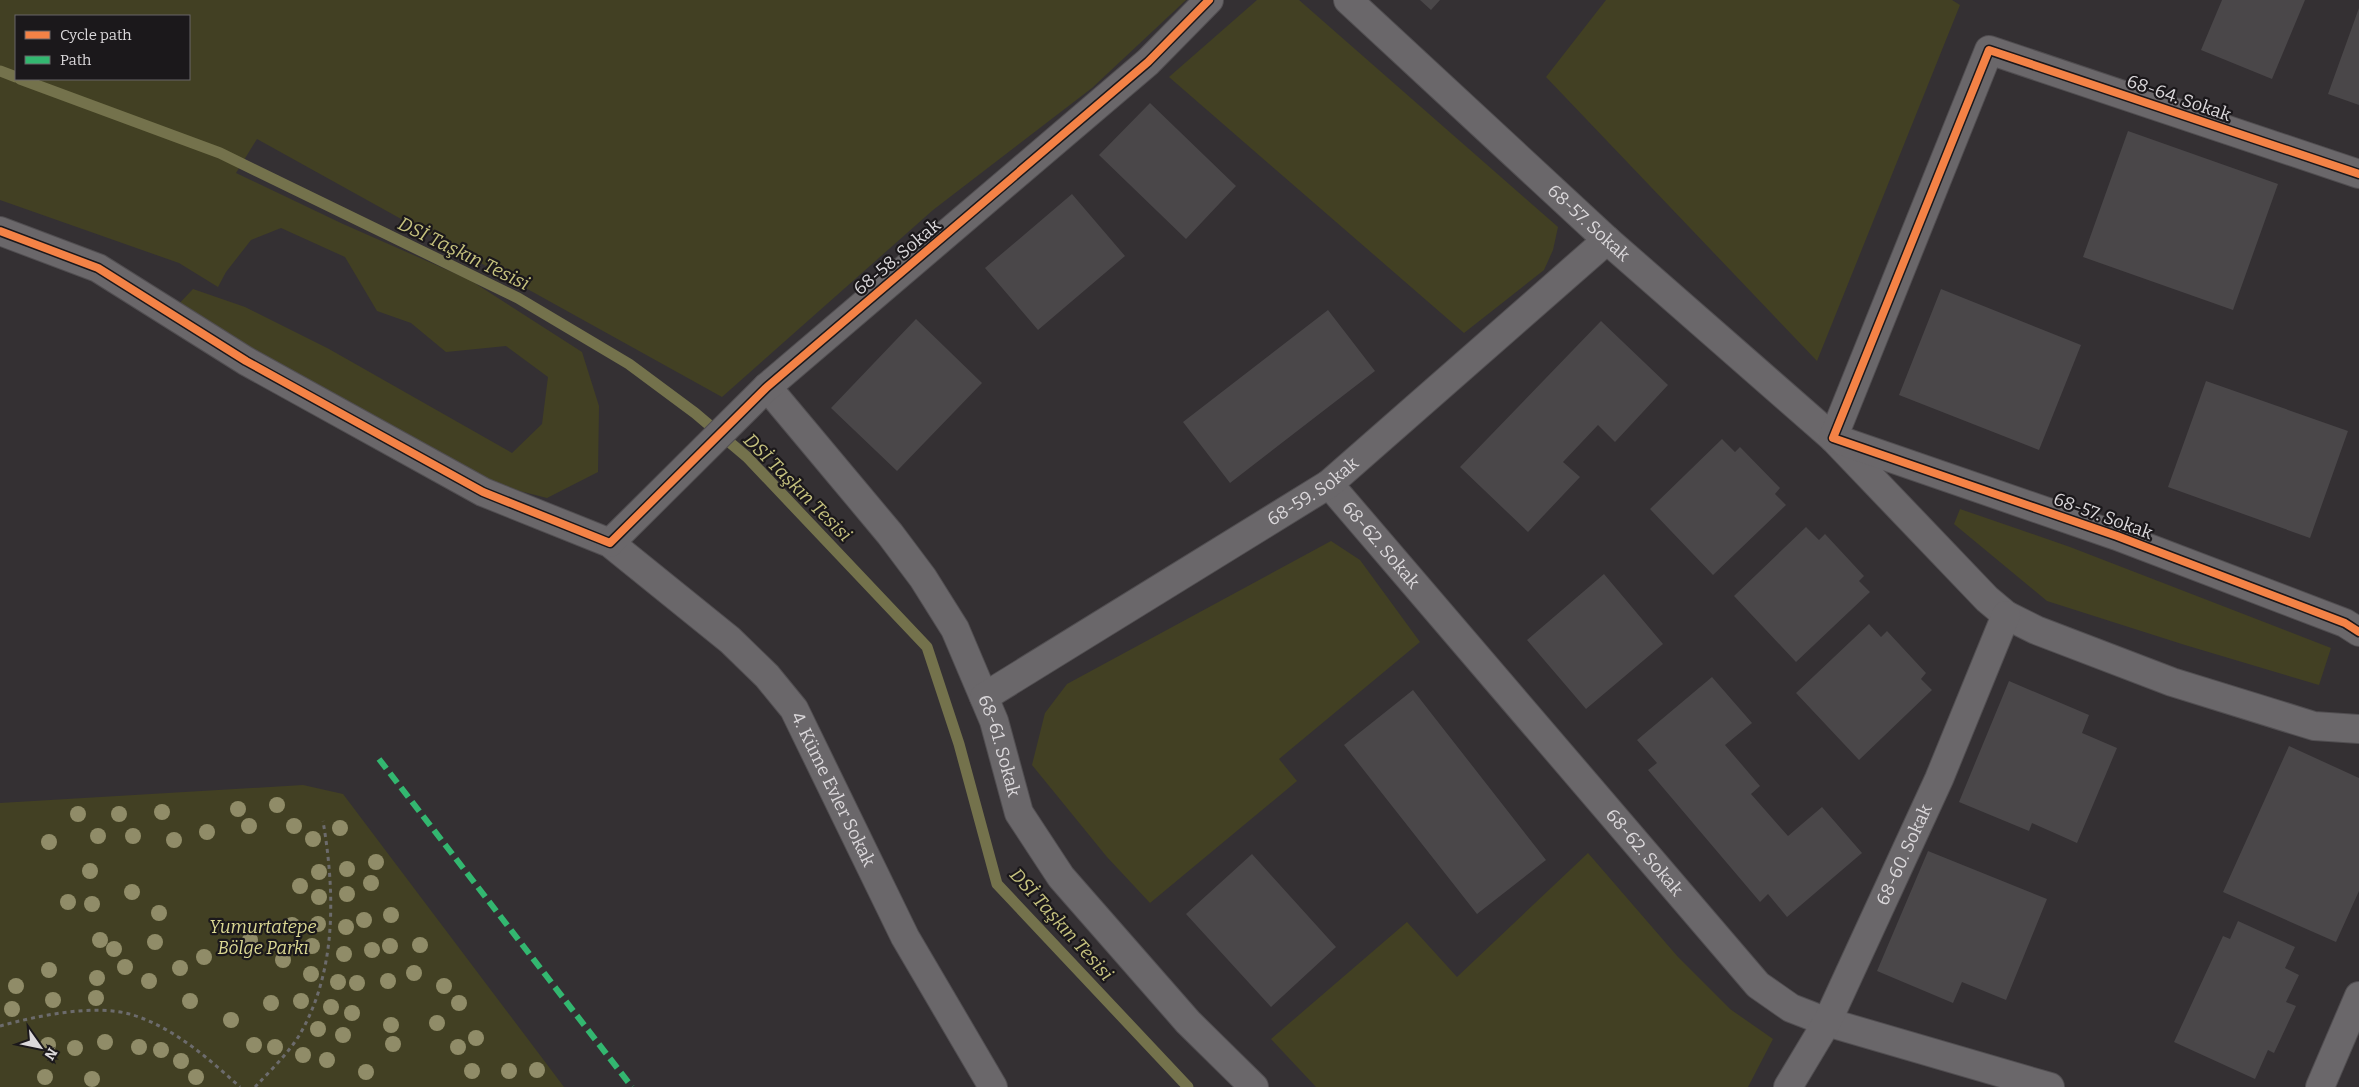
<svg xmlns="http://www.w3.org/2000/svg" width="2359" height="1087" font-family="Bitter,serif">
  <style>
    .green { fill: #424023; fill-rule: evenodd }
    .lines { fill: none; stroke-linecap: round; stroke-linejoin: round }
    .stream { stroke: #74724c; stroke-width: 11 }
    .building { fill: #4a4749 }
    .minor-casing { stroke: #514e51; stroke-width: 30 }
    .path { stroke: #6c6b6c; stroke-width: 3; stroke-dasharray: 4 4; stroke-linecap: butt }
    .minor { stroke: #6a676a; stroke-width: 28 }
    .quiet { stroke: #33b770; stroke-width: 6; stroke-dasharray: 12 6; stroke-linecap: butt }
    .cycleway-casing { stroke: #1b181b; stroke-width: 11 }
    .cycleway { stroke: #f48246; stroke-width: 8 }
    .tree { fill: #908c68 }
    .labels { text-anchor: middle; stroke-width: 4.5; stroke-linejoin: round; paint-order: stroke }
    .street-label { font-size: 18px; fill: #dbd8db; stroke: #1b181b }
    .park-label { font-size: 18px; font-style: italic; fill: #dbd893; stroke: #1b181b }
    .water-label { font-size: 19px; font-style: italic; fill: #c6c27e; stroke: #1b181b }
  </style>
  <rect width="100%" height="100%" fill="#343033"/>
  <path class="green" d="M0 0H1186L1092 88 933 210 722 397 257 139 236 173 343 224 470 280 582 352 599 406 598 472 547 498 496 485 173 310 193 289 245 307 329 349 512 453 542 424 548 377 506 346 446 352 411 323 377 311 345 257 281 228 251 240 226 272 218 287 179 263 0 200ZM16 16H189V79H16Z
    M1257 0H1299L1558 227 1553 250 1544 270 1464 333 1169 77Z
    M1606 0H1952L1960 5 1817 361 1546 77Z
    M1960 509 2070 547 2331 648 2319 685 2185 645 2047 601 1954 524Z
    M1331 541 1360 560 1420 642 1279 759 1297 781 1150 903 1107 857 1032 765 1045 713 1067 684Z
    M303 785 343 794 564 1087H0V803Z
    M1588 853 1678 957 1730 1009 1773 1039 1748 1087H1316L1271 1039 1407 922 1457 977Z"/>
  <g class="lines">
    <path class="stream" d="M0 71 16 77
      M20 79 220 153 518 298 629 364 695 413 747 457 927 647 959 744 997 884 1188 1087"/>
  </g>
  <path class="building" d="M1420 0H1440L1431 10Z
    M2222 0H2305L2272 79 2201 50Z
    M2359 8V105L2328 94Z
    M1150 103 1236 186 1186 239 1099 155Z
    M2128 131 2278 184 2233 310 2083 257Z
    M1072 194 1125 256 1038 330 985 268Z
    M1941 289 2081 345 2039 450 1899 395Z
    M1328 310 1375 371 1230 483 1183 422Z
    M916 319 982 383 897 471 831 408Z
    M1601 321 1668 385 1615 442 1598 425 1563 462 1580 477 1528 532 1460 467Z
    M2206 381 2348 431 2310 538 2168 487Z
    M1722 439 1735 452 1740 447 1780 488 1775 494 1786 505 1713 575 1650 509Z
    M1806 527 1819 540 1825 534 1864 576 1859 581 1870 592 1796 662 1734 596Z
    M1604 574 1663 644 1586 709 1527 640Z
    M1869 624 1881 637 1887 631 1926 673 1921 679 1932 690 1859 760 1796 693Z
    M1712 677 1752 723 1725 745 1760 786 1751 794 1788 836 1822 807 1862 853 1787 917 1768 894 1760 902 1648 770 1657 763 1637 740Z
    M2009 681 2089 715 2082 733 2117 748 2077 843 2032 823 2029 831 1959 802Z
    M1413 690 1546 860 1477 914 1344 745Z
    M2289 746 2359 778V891L2336 942 2223 892Z
    M1928 851 2047 899 2006 1000 1962 982 1953 1003 1877 971Z
    M1252 854 1336 947 1271 1007 1186 914Z
    M2238 921 2295 947 2285 968 2299 975 2286 1002 2296 1006 2274 1053 2268 1050 2255 1079 2174 1042 2223 936 2230 939Z"/>
  <g class="lines">
    <g class="minor-casing">
      <g id="minor">
        <path id="s1" d="M1348 0 1607 240 1833 438 1987 599 2006 615 2036 630 2172 682 2314 726 2359 729"/>
        <path d="M2359 174 1989 50 1833 438 2117 536 2345 623 2359 632"/>
        <path id="s2" d="M0 231 98 268 246 361 483 492 610 543 730 640 767 676 794 709 905 937 993 1087"/>
        <path id="s3" d="M767 387 890 534 923 578 955 629 994 721 1019 813 1061 877 1188 1022 1254 1087"/>
        <path id="s4" d="M1329 484 1758 985 1791 1008 1827 1022 2050 1087"/>
        <path d="M610 543 767 387 1148 62 1209 0"/>
        <path id="s5" d="M984 697 1329 484 1607 240"/>
        <path id="s6" d="M1788 1087 1827 1022 1939 779 2006 615"/>
        <path d="M2320 1087 2359 996"/>
      </g>
    </g>
    <path class="path" d="M0 1026C37 1016 95 1003 133 1015 174 1028 208 1058 240 1087
      M255 1087C270 1071 288 1054 300 1034 337 970 335 892 323 821"/>
    <use href="#minor" class="minor"/>
    <path class="quiet" d="M379 759 632 1087"/>
    <g class="cycleway-casing">
      <path id="cycleway" d="M2359 174 1989 50 1833 438 2117 536 2345 623 2359 632
        M0 231 98 268 246 361 483 492 610 543 767 387 1148 62 1209 0"/>
    </g>
    <use href="#cycleway" class="cycleway"/>
  </g>
  <g class="tree">
    <circle cx="277" cy="805" r="8"/>
    <circle cx="238" cy="809" r="8"/>
    <circle cx="162" cy="812" r="8"/>
    <circle cx="78" cy="814" r="8"/>
    <circle cx="119" cy="814" r="8"/>
    <circle cx="249" cy="826" r="8"/>
    <circle cx="294" cy="826" r="8"/>
    <circle cx="340" cy="828" r="8"/>
    <circle cx="207" cy="832" r="8"/>
    <circle cx="98" cy="836" r="8"/>
    <circle cx="133" cy="836" r="8"/>
    <circle cx="313" cy="839" r="8"/>
    <circle cx="174" cy="840" r="8"/>
    <circle cx="49" cy="842" r="8"/>
    <circle cx="376" cy="862" r="8"/>
    <circle cx="347" cy="869" r="8"/>
    <circle cx="90" cy="871" r="8"/>
    <circle cx="319" cy="872" r="8"/>
    <circle cx="371" cy="883" r="8"/>
    <circle cx="300" cy="886" r="8"/>
    <circle cx="132" cy="892" r="8"/>
    <circle cx="347" cy="894" r="8"/>
    <circle cx="319" cy="897" r="8"/>
    <circle cx="68" cy="902" r="8"/>
    <circle cx="92" cy="904" r="8"/>
    <circle cx="159" cy="913" r="8"/>
    <circle cx="391" cy="915" r="8"/>
    <circle cx="364" cy="920" r="8"/>
    <circle cx="318" cy="924" r="8"/>
    <circle cx="292" cy="925" r="8"/>
    <circle cx="346" cy="927" r="8"/>
    <circle cx="100" cy="940" r="8"/>
    <circle cx="250" cy="940" r="8"/>
    <circle cx="155" cy="942" r="8"/>
    <circle cx="420" cy="945" r="8"/>
    <circle cx="312" cy="946" r="8"/>
    <circle cx="390" cy="946" r="8"/>
    <circle cx="114" cy="949" r="8"/>
    <circle cx="372" cy="950" r="8"/>
    <circle cx="344" cy="954" r="8"/>
    <circle cx="204" cy="957" r="8"/>
    <circle cx="283" cy="960" r="8"/>
    <circle cx="125" cy="967" r="8"/>
    <circle cx="180" cy="968" r="8"/>
    <circle cx="49" cy="970" r="8"/>
    <circle cx="414" cy="973" r="8"/>
    <circle cx="311" cy="974" r="8"/>
    <circle cx="97" cy="978" r="8"/>
    <circle cx="149" cy="981" r="8"/>
    <circle cx="388" cy="981" r="8"/>
    <circle cx="338" cy="982" r="8"/>
    <circle cx="357" cy="983" r="8"/>
    <circle cx="16" cy="986" r="8"/>
    <circle cx="444" cy="986" r="8"/>
    <circle cx="96" cy="998" r="8"/>
    <circle cx="53" cy="1000" r="8"/>
    <circle cx="190" cy="1001" r="8"/>
    <circle cx="301" cy="1001" r="8"/>
    <circle cx="271" cy="1003" r="8"/>
    <circle cx="459" cy="1003" r="8"/>
    <circle cx="331" cy="1007" r="8"/>
    <circle cx="12" cy="1009" r="8"/>
    <circle cx="352" cy="1013" r="8"/>
    <circle cx="231" cy="1020" r="8"/>
    <circle cx="437" cy="1023" r="8"/>
    <circle cx="391" cy="1025" r="8"/>
    <circle cx="318" cy="1029" r="8"/>
    <circle cx="343" cy="1035" r="8"/>
    <circle cx="476" cy="1038" r="8"/>
    <circle cx="105" cy="1042" r="8"/>
    <circle cx="393" cy="1044" r="8"/>
    <circle cx="48" cy="1045" r="8"/>
    <circle cx="254" cy="1045" r="8"/>
    <circle cx="139" cy="1047" r="8"/>
    <circle cx="275" cy="1047" r="8"/>
    <circle cx="458" cy="1047" r="8"/>
    <circle cx="75" cy="1048" r="8"/>
    <circle cx="161" cy="1050" r="8"/>
    <circle cx="303" cy="1055" r="8"/>
    <circle cx="327" cy="1060" r="8"/>
    <circle cx="181" cy="1061" r="8"/>
    <circle cx="537" cy="1070" r="8"/>
    <circle cx="472" cy="1071" r="8"/>
    <circle cx="509" cy="1071" r="8"/>
    <circle cx="366" cy="1072" r="8"/>
    <circle cx="45" cy="1077" r="8"/>
    <circle cx="196" cy="1077" r="8"/>
    <circle cx="92" cy="1079" r="8"/>
  </g>
  <g class="labels">
    <g class="street-label">
      <text transform="translate(2179 98) rotate(19)" y="6">68-64. Sokak</text>
      <text dy="6" stroke="none"><textPath href="#s1" startOffset="328">68-57. Sokak</textPath></text>
      <text transform="translate(897 257) rotate(-40)" y="6">68-58. Sokak</text>
      <text dy="6" stroke="none"><textPath href="#s5" startOffset="388">68-59. Sokak</textPath></text>
      <text transform="translate(2103 516) rotate(20)" y="6">68-57. Sokak</text>
      <text dy="6" stroke="none"><textPath href="#s4" startOffset="80">68-62. Sokak</textPath></text>
      <text dy="6" stroke="none"><textPath href="#s3" startOffset="432">68-61. Sokak</textPath></text>
      <text dy="6" stroke="none"><textPath href="#s2" startOffset="1025">4. Küme Evler Sokak</textPath></text>
      <text dy="6" stroke="none"><textPath href="#s4" startOffset="485">68-62. Sokak</textPath></text>
      <text dy="6" stroke="none"><textPath href="#s6" startOffset="260">68-60. Sokak</textPath></text>
    </g>
    <g class="park-label">
      <text x="263" y="933">Yumurtatepe<tspan x="263" dy="21">Bölge Parkı</tspan></text>
    </g>
    <g class="water-label">
      <text transform="translate(464 253) rotate(26)" y="7">DSİ Taşkın Tesisi</text>
      <text transform="translate(798 487) rotate(45)" y="7">DSİ Taşkın Tesisi</text>
      <text transform="translate(1062 924) rotate(48)" y="7">DSİ Taşkın Tesisi</text>
    </g>
  </g>
  <rect x="15" y="15" width="175" height="65" fill="#1b181b" stroke="#686568"/>
  <rect x="25" y="31" width="25" height="8" fill="#f48246" stroke="#686568"/>
  <text x="60" y="40" font-size="15" fill="#dbd8db">Cycle path</text>
  <rect x="25" y="56" width="25" height="8" fill="#33b770" stroke="#686568"/>
  <text x="60" y="65" font-size="15" fill="#dbd8db">Path</text>
  <g transform="translate(40 1047) rotate(123)" stroke="#1b181b" stroke-width="4" paint-order="stroke">
  <path d="M0-4L9 19L0 12L-9 19Z" fill="#dbd8db"/>
  <text y="-8" font-size="14" font-weight="bold" text-anchor="middle" fill="#dbd8db">N</text>
  </g>
</svg>
